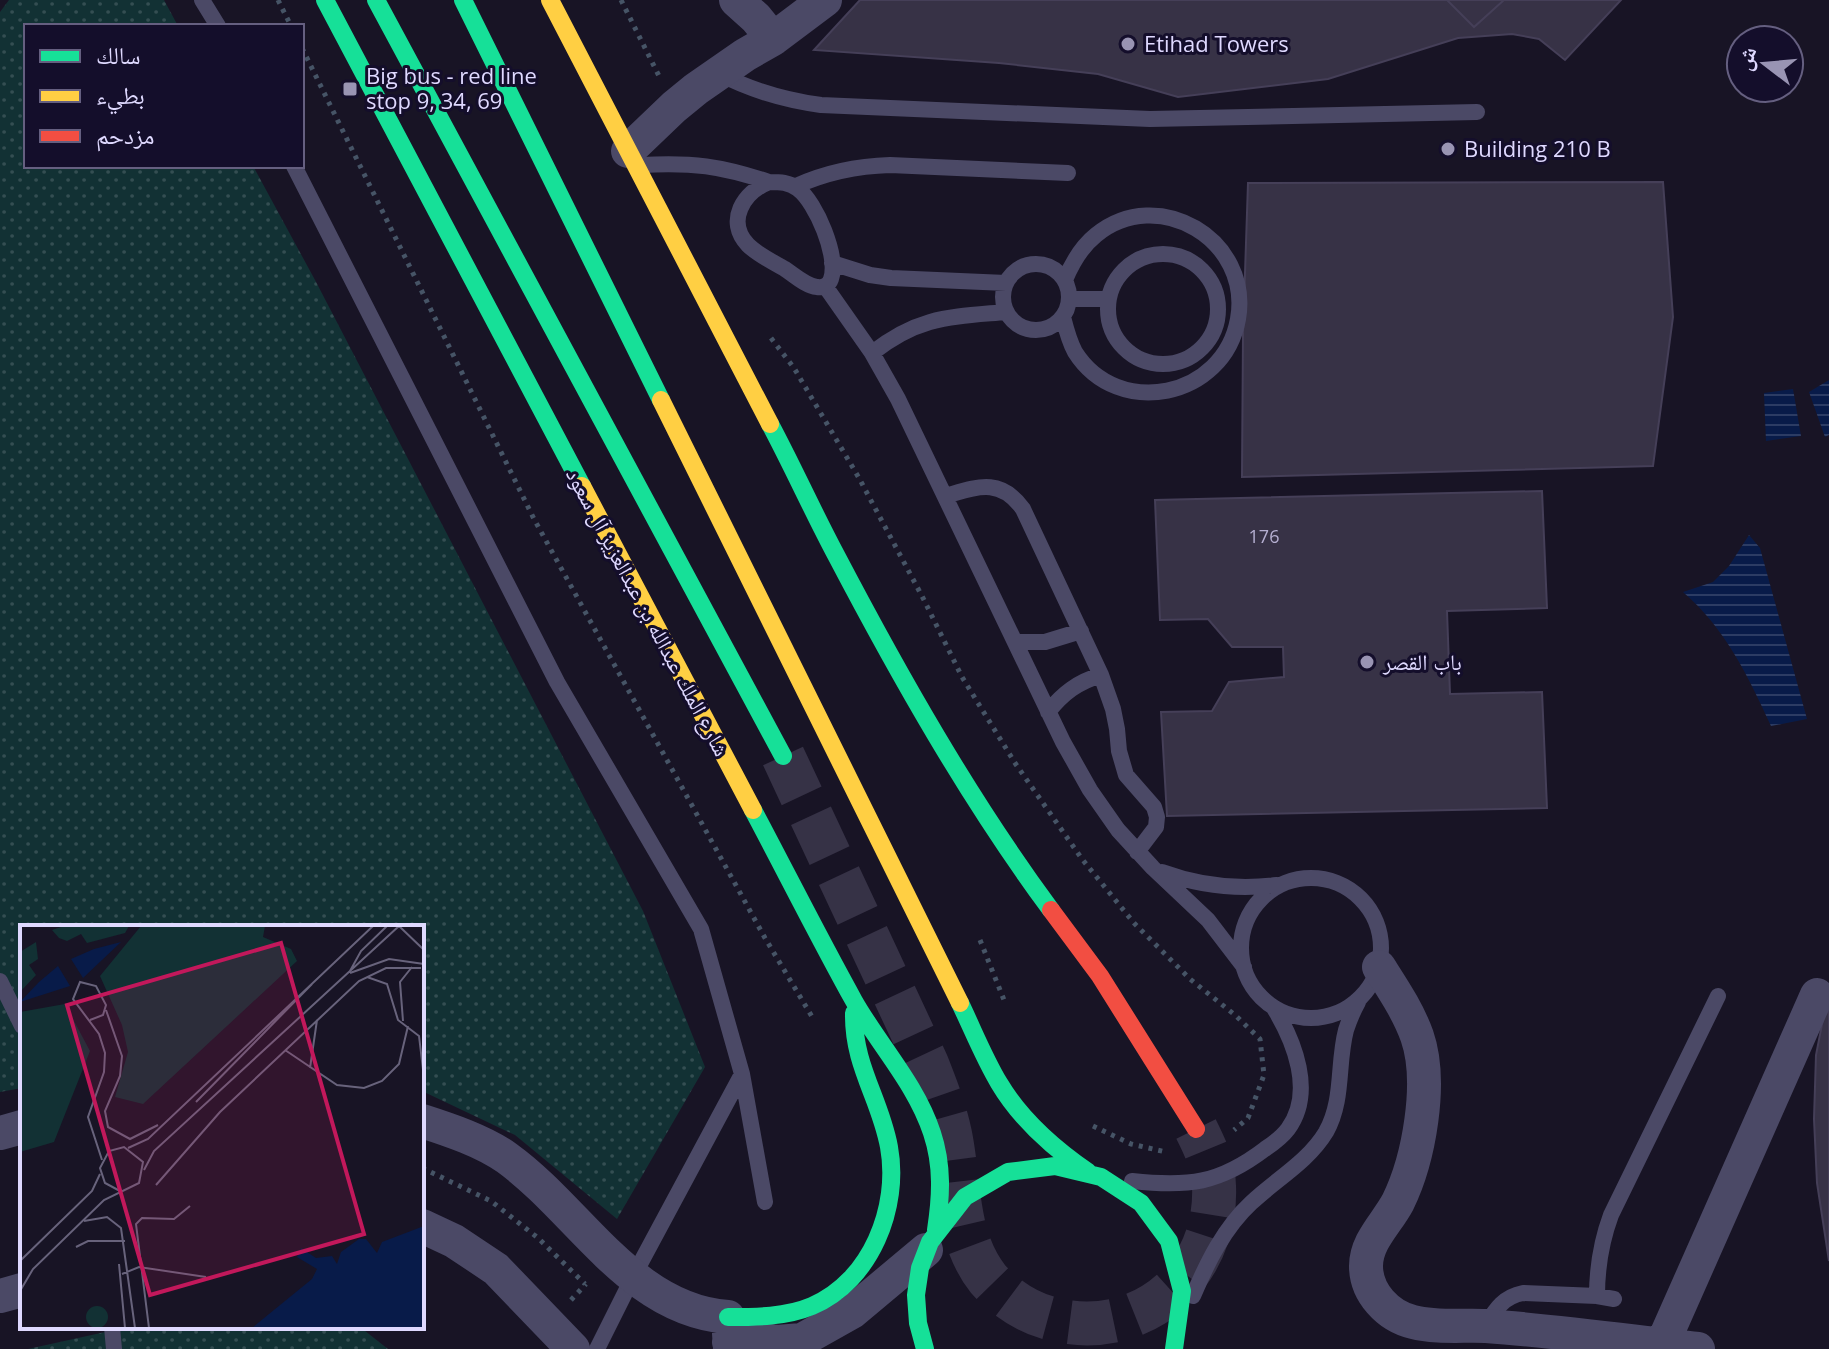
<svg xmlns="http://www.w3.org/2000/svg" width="1829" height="1349" font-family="'Open Sans','Noto Naskh Arabic',sans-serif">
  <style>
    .green { fill: url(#green-dots) }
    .water { fill: url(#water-rules) }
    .building { fill: #373246; stroke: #453f58; stroke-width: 2 }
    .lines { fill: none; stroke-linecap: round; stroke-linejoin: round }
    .secondary-tunnel { stroke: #363246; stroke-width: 44; stroke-dasharray: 44 22; stroke-linecap: butt }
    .path { stroke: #465466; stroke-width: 5; stroke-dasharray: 4 6; stroke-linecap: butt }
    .lane { stroke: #4b4966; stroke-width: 16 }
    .street { stroke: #4b4966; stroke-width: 34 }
    .fast { stroke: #16e098; stroke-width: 18 }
    .slow { stroke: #ffcf43; stroke-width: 18 }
    .jam { stroke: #f24e42; stroke-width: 18 }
    .poi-dot { fill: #9994b3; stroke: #140e2b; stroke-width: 3 }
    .labels { text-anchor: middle; stroke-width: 6; stroke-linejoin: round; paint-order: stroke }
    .number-label { font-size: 18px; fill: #b5afd1 }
    .poi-label { font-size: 22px; fill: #dfd9ff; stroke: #140e2b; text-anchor: start }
    .street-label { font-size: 22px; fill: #dfd9ff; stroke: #140e2b }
    .inset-road { fill: none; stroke: #68637c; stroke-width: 2 }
    .view { fill: #c2185b; fill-opacity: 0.15; stroke: #c2185b; stroke-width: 4 }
    .inset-edge { fill: none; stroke: #dfd9ff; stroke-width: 4 }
  </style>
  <defs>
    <pattern id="green-dots" width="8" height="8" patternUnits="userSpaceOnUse" patternTransform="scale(2)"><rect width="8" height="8" fill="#123134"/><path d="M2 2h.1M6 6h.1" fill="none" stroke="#344e52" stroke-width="1.8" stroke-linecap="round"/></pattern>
    <pattern id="water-rules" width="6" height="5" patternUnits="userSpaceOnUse" patternTransform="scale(2)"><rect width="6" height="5" fill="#081b49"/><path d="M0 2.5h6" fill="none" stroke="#2c3c64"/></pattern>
  </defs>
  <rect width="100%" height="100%" fill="#181425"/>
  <path class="green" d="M9 0H164L178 26H26V166H253L315 280 643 911 705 1067 617 1219 515 1135 422 1091V927H22V1088L0 1092V12Z
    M128 1327H360L388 1349H28Z"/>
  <path class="water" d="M1829 380V435L1825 437 1809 392Z
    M1793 389 1801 436 1766 441 1764 393Z
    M1749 535 1760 548 1807 719 1771 726C1748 676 1725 628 1683 592L1713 582 1729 566Z"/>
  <path class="building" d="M860 0H1621L1565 60 1539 39 1512 34 1458 38 1328 79 1178 97 1098 74 999 63 814 50Z
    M1447 0H1504L1474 27Z
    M1663 182 1673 317 1653 466 1242 477 1243 333 1248 183Z
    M1542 491 1547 608 1447 611 1450 694 1542 692 1547 808 1167 816 1161 712 1212 711 1229 682 1284 677 1283 647H1232L1208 619 1160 620 1155 500Z
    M1829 1001V1261L1817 1183 1814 1119 1816 1055 1825 1009Z"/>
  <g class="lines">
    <path class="secondary-tunnel" d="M783 756 927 1064C936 1087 945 1110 950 1134 960 1183 955 1237 988 1279 1004 1297 1026 1312 1049 1318 1137 1343 1218 1278 1214 1186 1214 1166 1205 1147 1196 1129"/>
    <path class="path" d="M278 0 291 26
      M621 0 660 78
      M302 48 534 519 765 938 814 1020
      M771 338 794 368 859 478 923 598 962 677 1015 763 1082 859 1134 923 1190 979 1235 1015 1260 1039 1264 1075 1248 1118 1234 1130
      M980 940 1004 1000
      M1093 1126 1131 1144 1166 1152
      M422 1168 491 1201 538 1238 585 1284
      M571 1300 586 1284"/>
    <path class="lane" d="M202 0 218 26
      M718 73C752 91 784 100 821 105L1150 119 1477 112
      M641 165C692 162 721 166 769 182
      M294 166 557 682 701 929 742 1074 765 1202
      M769 182C780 182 789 182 798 189 816 202 839 257 831 279 829 285 823 288 817 287 806 286 794 275 785 269 773 262 758 255 748 245 725 221 744 192 769 182Z
      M796 186C827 172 856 166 890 165L1068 173
      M1108 309a55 55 0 1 1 110 0a55 55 0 1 1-110 0Z
      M832 263 870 275 891 278 1006 283
      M1003 297a33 33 0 1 1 66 0a33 33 0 1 1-66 0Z
      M825 286 872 353 898 399 1063 742 1090 790 1118 830 1153 868 1208 920 1244 967
      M1070 299H1108
      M1063 317C1066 329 1069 341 1075 352 1118 420 1224 398 1238 319 1252 240 1158 184 1096 235 1081 247 1072 263 1065 280
      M872 353C919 316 950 317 1006 312
      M945 496C977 487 1000 477 1023 509L1101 675 1113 709 1117 729 1119 751 1126 775 1154 807 1157 817 1156 827 1137 852
      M1015 642H1045L1081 631
      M1048 712C1063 693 1078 682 1101 675
      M1162 872C1200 886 1237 890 1277 885
      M1241 948a70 70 0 1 1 140 0a70 70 0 1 1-140 0Z
      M0 981 22 1026
      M1132 1181C1188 1187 1219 1184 1265 1149 1274 1143 1282 1137 1288 1129 1315 1092 1294 1041 1274 1008
      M1193 1296C1207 1263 1224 1228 1251 1203 1275 1180 1308 1162 1326 1132 1344 1100 1337 1064 1346 1030 1349 1021 1353 1011 1358 1002
      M1597 1296C1597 1268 1601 1242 1611 1215L1718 996
      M1485 1326C1496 1309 1503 1297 1523 1293L1597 1296 1614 1299
      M112 1327 114 1349
      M597 1349 633 1277 742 1074"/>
    <path class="street" d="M736 0 756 18 773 39
      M628 151 674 107 696 89 745 55 773 39 825 0
      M1379 967C1393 989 1408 1011 1417 1036 1433 1082 1419 1159 1398 1202 1387 1223 1366 1241 1366 1266 1366 1293 1388 1316 1413 1322 1436 1328 1463 1325 1486 1326 1557 1331 1627 1341 1698 1349
      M422 1121C450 1130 483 1141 507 1158 579 1210 631 1310 728 1317L730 1349
      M0 1133 22 1127
      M422 1226 454 1241 496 1269 573 1349
      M0 1296 22 1290
      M729 1342 753 1338 777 1342 802 1340 852 1312 926 1250
      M1658 1349 1662 1345 1817 995"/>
    <path class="fast" d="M325 0 582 486
      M376 0 783 756
      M463 0 661 400
      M770 424C793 467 813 512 836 555 900 677 969 799 1051 910
      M753 810C787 874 819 938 854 1001 879 1045 916 1084 932 1133 943 1166 941 1197 936 1230
      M960 1003C973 1030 984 1058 999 1083 1021 1120 1053 1148 1088 1172
      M728 1317C756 1317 786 1317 812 1306 871 1281 900 1207 889 1147 880 1098 853 1066 854 1013
      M925 1349 918 1323 916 1295 920 1268 930 1242 965 1197 1008 1172 1055 1166 1101 1177 1141 1203 1169 1241 1182 1291 1174 1349"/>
    <path class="slow" d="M550 0 770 424
      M661 400 960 1003
      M582 486 753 810"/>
    <path class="jam" d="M1051 910 1100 976 1196 1129"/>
  </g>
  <g class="poi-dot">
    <circle cx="1128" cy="44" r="8"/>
    <rect x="342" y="81" width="16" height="16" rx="4"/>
    <circle cx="1448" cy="149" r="8"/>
    <circle cx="1367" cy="662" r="8"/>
  </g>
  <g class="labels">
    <g class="number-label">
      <text x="1264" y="543">176</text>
    </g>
    <g class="poi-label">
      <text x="1144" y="52">Etihad Towers</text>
      <text x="366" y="84">Big bus - red line<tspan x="366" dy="25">stop 9, 34, 69</tspan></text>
      <text x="1464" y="157">Building 210 B</text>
      <text x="1383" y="670">باب القصر</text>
    </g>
    <g class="street-label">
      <text transform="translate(648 612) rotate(62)" y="8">شارع الملك عبدالله بن عبدالعزيز آل سعود</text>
    </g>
  </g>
  <g transform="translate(20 925)">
    <rect width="404" height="404" fill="#181425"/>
    <path d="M44 1H109L105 8 67 18 61 9 47 16 39 13 32 5ZM121 1H245L243 12 271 24 277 36 123 179 95 172 108 127 102 100 80 51ZM16 17 18 34 9 40 16 50 0 67V27ZM45 79 70 126 34 217 0 227V87Z" fill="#123134"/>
    <path d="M66 392a11 11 0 1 1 22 0a11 11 0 1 1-22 0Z" fill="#123134"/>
    <path d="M101 17 63 53 51 34 74 24ZM38 41 50 61 0 77 19 57ZM404 301V403H232L292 354 297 344 277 332 281 323 296 333 312 331 317 339 321 327 339 314H346L357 328 362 317Z" fill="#081b49"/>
    <path class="inset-road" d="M379 1 404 25M330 46 341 26 367 1M330 48 369 34 404 39M347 52 367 59 378 95 399 111 404 153M86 85 102 131 100 151 85 186 88 202 110 214 138 200M70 95 83 90 86 80 76 61 60 57 53 74 79 109 85 128 84 147 68 192 82 235M383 96 380 57 392 42M265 125 317 160 344 163 362 156 379 139 388 101M290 143 297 95M176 177 292 59M108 223 128 214 353 1M124 245 134 226 379 1M136 260 200 187 339 56 366 43H401M64 296 87 292 101 303 115 403M56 322 68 316H105M0 336 72 266 80 249M99 339 105 403M102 349 119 342 186 352M0 366 13 344 84 275 119 258 123 237 104 222 89 226 80 243 85 258 100 266M129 403 116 299 122 293 154 294 170 281"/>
    <path class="view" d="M261 18 344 309 130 370 47 80Z"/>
    <rect width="404" height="404" class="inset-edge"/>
  </g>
  <rect x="24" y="24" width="280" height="144" fill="#140e2b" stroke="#655f80" stroke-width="2"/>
  <rect x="40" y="50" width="40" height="12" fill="#16e098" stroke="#655f80" stroke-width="2"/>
  <text x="96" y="64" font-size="24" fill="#dfd9ff">سالك</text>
  <rect x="40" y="90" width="40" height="12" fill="#ffcf43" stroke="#655f80" stroke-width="2"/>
  <text x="96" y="104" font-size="24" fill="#dfd9ff">بطيء</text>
  <rect x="40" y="130" width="40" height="12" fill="#f24e42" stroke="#655f80" stroke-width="2"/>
  <text x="96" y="144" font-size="24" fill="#dfd9ff">مزدحم</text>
  <g transform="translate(1765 64) rotate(286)"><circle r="38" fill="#140e2b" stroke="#655f80" stroke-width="2"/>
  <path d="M0-6L14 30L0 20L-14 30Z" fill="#9994b3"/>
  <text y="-12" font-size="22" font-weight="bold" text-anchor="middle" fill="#dfd9ff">ش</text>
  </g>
</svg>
